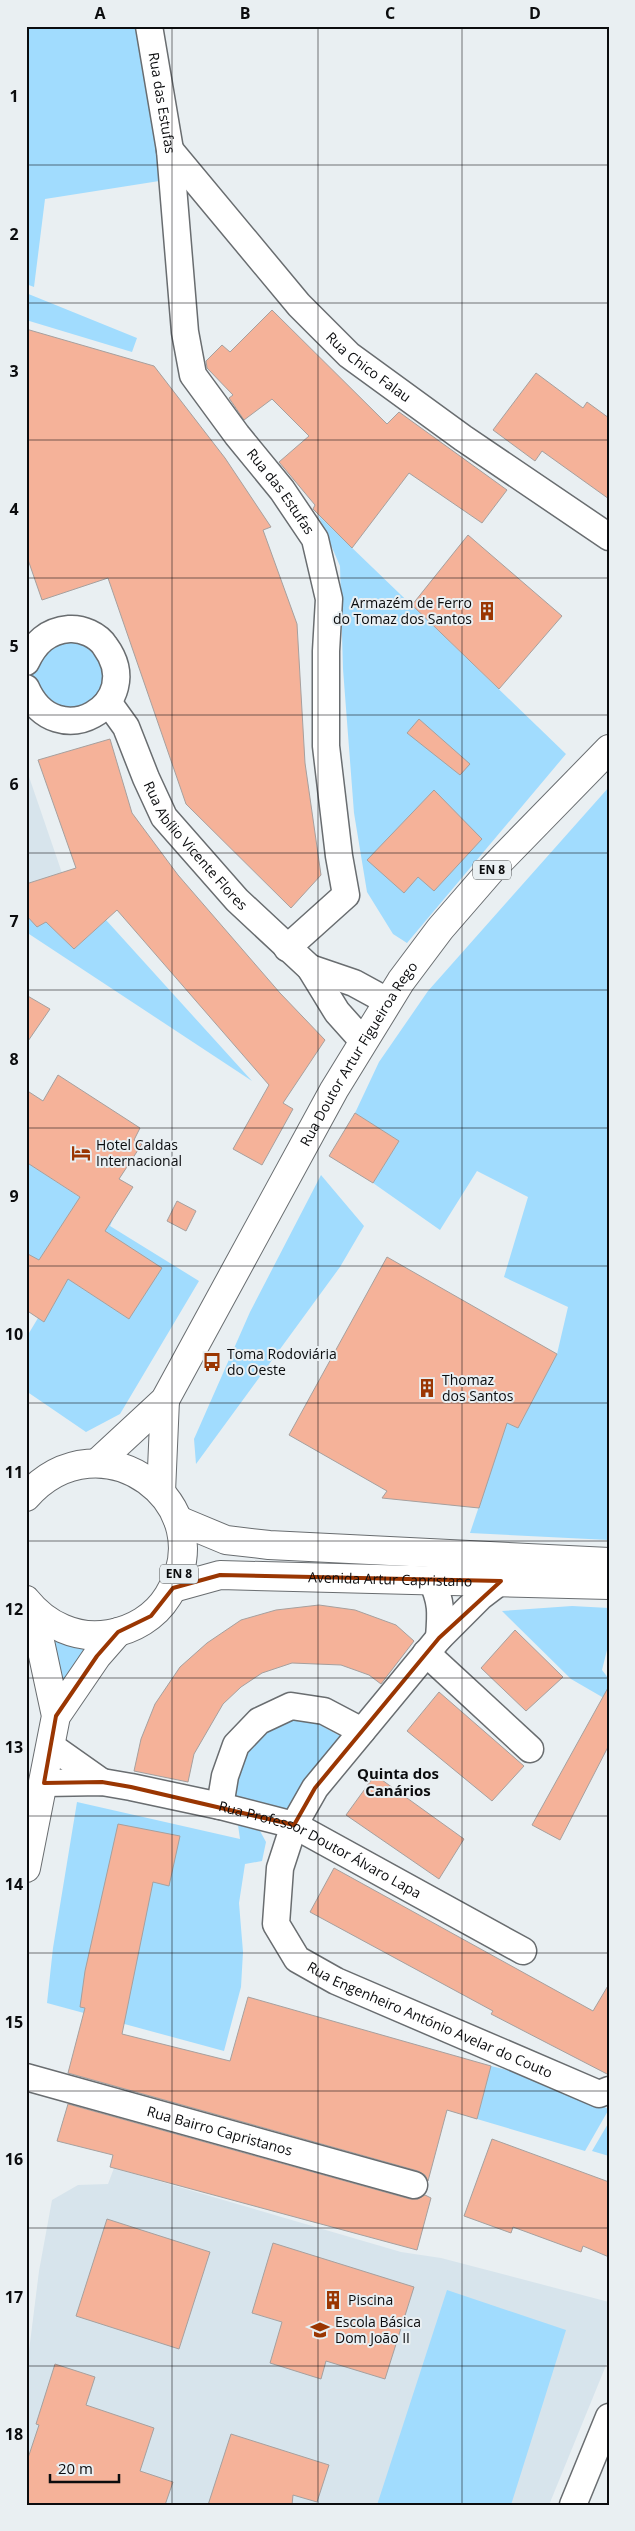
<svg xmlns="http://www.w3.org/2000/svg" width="635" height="2531" font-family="'Open Sans',sans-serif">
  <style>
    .built { fill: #d7e4ec }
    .green { fill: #a1dcfe; fill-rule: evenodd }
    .building { fill: #f5b299; stroke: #a6a09e }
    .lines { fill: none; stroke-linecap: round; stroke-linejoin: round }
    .street-casing { stroke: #696d70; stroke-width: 29 }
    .secondary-casing { stroke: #696d70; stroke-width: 30 }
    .primary-casing { stroke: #696d70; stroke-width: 30 }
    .street { stroke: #fff; stroke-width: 26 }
    .secondary { stroke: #fff; stroke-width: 28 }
    .primary { stroke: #fff; stroke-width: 28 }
    .marked { fill: none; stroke: #9a3602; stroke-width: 4; stroke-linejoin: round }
    .grid { fill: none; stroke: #0b0c0e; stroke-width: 1; stroke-opacity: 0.55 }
    .labels { text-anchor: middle; stroke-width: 4; stroke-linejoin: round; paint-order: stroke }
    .shield { fill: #e9eff2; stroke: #4e5052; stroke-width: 1 }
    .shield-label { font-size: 12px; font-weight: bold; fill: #0b0c0e }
    .street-label { font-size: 14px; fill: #0b0c0e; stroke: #e9eff2 }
    .poi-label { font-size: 14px; fill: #0b0c0e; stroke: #e9eff2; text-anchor: start }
    .neighbourhood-label { font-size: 15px; font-weight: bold; fill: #0b0c0e; stroke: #e9eff2 }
    .neatline { fill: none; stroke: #0b0c0e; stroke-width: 2 }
    .grid-label { font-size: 16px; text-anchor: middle; font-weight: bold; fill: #0b0c0e }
  </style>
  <rect width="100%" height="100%" fill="#e9eff2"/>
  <path class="built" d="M26 768 62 873 26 884Z
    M114 2168 401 2252 441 2258 609 2302V2358L549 2505H26V2375L39 2271 52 2200 78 2185 108 2184Z"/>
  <path class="green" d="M26 26H147L172 179 45 199 34 287 26 284Z
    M26 293 137 338 132 352 26 320Z
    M318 515 566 754 407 943 393 934 367 892 354 813 343 669 340 566Z
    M75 629 117 672 79 720 26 688V662Z
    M609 787V1540L470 1533 507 1423 518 1428 557 1354 568 1307 504 1277 528 1197 477 1171 440 1230 373 1183 399 1141 355 1113 379 1062 428 991Z
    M26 915 46 922 74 949 106 920 252 1081 26 932Z
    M26 1162 113 1219 110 1226 199 1281 120 1414 86 1432 26 1391V1338L38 1318 44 1321 54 1304 26 1288ZM71 1211 129 1319 39 1260Z
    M321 1175 364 1226 340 1267 196 1464 194 1439 250 1312Z
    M572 1606 609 1608V1642L602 1670 609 1679V1701L571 1679 502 1611Z
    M52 1637 71 1647 88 1648 63 1693Z
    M287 1720 316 1723 346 1739 293 1812 234 1797C242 1756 248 1739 287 1720Z
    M77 1802 240 1839 238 1825 260 1831 266 1842 262 1861 245 1864 239 1903 243 1952 241 1987 224 2051 47 2003 53 1948Z
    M491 2066 511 2071 609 2109 585 2151 477 2119Z
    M609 2122V2156L592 2151Z
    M447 2290 566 2330 511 2505H377Z"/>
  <path class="building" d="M272 310 387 424 399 412 507 490 482 523 409 473 352 548 313 509 315 505 279 462 309 436 272 399 244 420 229 398 233 395 207 368 206 361 222 345 230 352Z
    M26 329 154 366 225 458 271 527 263 530 297 624 305 763 321 875 291 908 186 804 108 578 42 600 26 554Z
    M536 373 583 408 587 402 609 418V499L542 451 535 461 493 430Z
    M468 535 562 616 499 689 412 605Z
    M419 719 470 764 460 775 407 733Z
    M110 739 132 813 178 875 280 993 325 1040 283 1103 293 1109 262 1165 233 1149 269 1085 117 910 74 949 46 922 37 927 26 915V884L76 868 38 760Z
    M434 790 482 839 434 891 418 877 404 893 367 860Z
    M26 995 50 1009 26 1044Z
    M58 1075 140 1128 134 1140 142 1144 119 1179 133 1187 105 1231 162 1268 129 1319 68 1279 44 1322 26 1310V1253L39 1260 80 1197 26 1162V1090L43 1101Z
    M355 1113 399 1141 373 1183 329 1156Z
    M177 1201 196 1211 186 1231 167 1221Z
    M387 1257 557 1354 518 1428 507 1423 479 1508 382 1498 387 1491 289 1435Z
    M319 1605 355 1610 396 1625 414 1641 381 1684 369 1675 341 1665 292 1663 262 1673 241 1687 223 1704 194 1754 188 1782 134 1771 141 1739 155 1704 180 1667 207 1643 241 1620 276 1610Z
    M515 1630 563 1677 526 1711 481 1668Z
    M609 1686V1745L560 1840 532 1825Z
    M439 1692 524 1766 492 1801 407 1731Z
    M375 1775 464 1839 439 1879 346 1815Z
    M118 1824 180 1836 169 1886 153 1882 122 2034 230 2061 248 1997 491 2066 477 2119 447 2110 428 2181 425 2175 418 2171 68 2073 85 2008 80 2007 85 1971Z
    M334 1868 593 2011 609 1984V2075L491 2014 493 2011 310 1912Z
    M68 2104 410 2199H418L425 2195 431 2198 417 2250 110 2167 113 2155 57 2141Z
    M492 2139 609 2182V2257L583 2246 581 2252 513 2227 511 2233 464 2216Z
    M107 2219 210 2252 179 2349 76 2316Z
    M273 2243 414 2287 385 2379 326 2361 321 2379 270 2363 282 2322 252 2313Z
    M55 2364 95 2377 86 2405 154 2428 140 2471 173 2482 165 2505H26V2464L39 2425 36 2424Z
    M231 2434 329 2465 317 2502 293 2495 292 2505H208Z"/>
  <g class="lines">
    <g class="street-casing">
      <g id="street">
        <path id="s1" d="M149 26 170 150 185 332 193 375 237 435 282 490 315 539 329 599 326 651V746L339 856 346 895 287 948"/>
        <path id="s2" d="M170 150 299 305 349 355 463 438 609 537"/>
        <path d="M26 662C35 643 47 631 69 629 82 628 98 635 105 646 148 704 56 757 26 688"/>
        <path id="s3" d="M108 702 126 727 146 778 164 817 237 900 310 968 337 1012 363 1041"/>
        <path d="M310 968 354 983 387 1001"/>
        <path d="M431 1579C442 1602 441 1613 439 1638"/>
        <path id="s4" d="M501 1581 480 1597 439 1638 315 1788 294 1825 280 1868 276 1924 297 1959 336 1981 599 2094 609 2090"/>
        <path d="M426 1653 530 1749"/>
        <path d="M51 1746 102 1782"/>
        <path id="s5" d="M44 1783 102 1782 131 1787 220 1806 294 1825 523 1951"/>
        <path d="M220 1806 225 1776 236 1745 259 1721 291 1706 324 1711 362 1731"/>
        <path id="s6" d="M26 2077 414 2185"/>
        <path d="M573 2505 609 2417"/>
      </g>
    </g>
    <g class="secondary-casing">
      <path id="secondary" d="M56 1716 97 1656 118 1632
        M26 1868 56 1716 33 1609"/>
    </g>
    <g class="primary-casing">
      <g id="primary">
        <path id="s7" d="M98 1462 165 1400 334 1090 401 981 440 929 492 869 609 749"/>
        <path d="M161 1492 165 1400"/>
        <path d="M26 1497C101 1412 226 1505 168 1596 155 1617 133 1630 109 1634 77 1640 46 1625 26 1600"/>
        <path d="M178 1520 226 1540 269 1545 609 1562"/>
        <path id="s8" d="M173 1588 220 1575 609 1585"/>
      </g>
    </g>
    <use href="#street" class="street"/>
    <use href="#secondary" class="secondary"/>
    <use href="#primary" class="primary"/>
  </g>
  <path class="marked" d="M220 1575 501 1581 439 1638 315 1788 294 1825 131 1787 102 1782 44 1783 56 1716 97 1656 118 1632 151 1616 173 1588Z"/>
  <path class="grid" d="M172 26V2505M318 26V2505M462 26V2505M26 165H609M26 303H609M26 440H609M26 578H609M26 715H609M26 853H609M26 990H609M26 1128H609M26 1266H609M26 1403H609M26 1541H609M26 1678H609M26 1816H609M26 1953H609M26 2091H609M26 2228H609M26 2366H609"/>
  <defs>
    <g id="building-bare" transform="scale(1.5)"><path d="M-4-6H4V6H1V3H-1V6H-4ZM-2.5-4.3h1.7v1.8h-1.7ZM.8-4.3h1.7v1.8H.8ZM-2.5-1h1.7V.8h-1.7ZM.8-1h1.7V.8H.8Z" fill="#9a3602" stroke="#e9eff2" stroke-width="2.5" paint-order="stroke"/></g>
    <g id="hotel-bare" transform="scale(1.5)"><path d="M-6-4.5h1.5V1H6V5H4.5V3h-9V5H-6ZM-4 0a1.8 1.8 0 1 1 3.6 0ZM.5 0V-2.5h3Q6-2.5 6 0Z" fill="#9a3602" stroke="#e9eff2" stroke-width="2.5" paint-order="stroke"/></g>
    <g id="bus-bare" transform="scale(1.5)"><path d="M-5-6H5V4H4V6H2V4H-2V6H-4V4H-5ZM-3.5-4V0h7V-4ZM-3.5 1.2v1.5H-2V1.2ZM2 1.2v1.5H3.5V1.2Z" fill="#9a3602" stroke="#e9eff2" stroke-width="2.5" paint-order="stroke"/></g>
    <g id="school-bare" transform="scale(1.5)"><path d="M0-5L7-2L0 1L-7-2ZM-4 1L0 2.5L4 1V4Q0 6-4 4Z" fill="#9a3602" stroke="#e9eff2" stroke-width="2.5" paint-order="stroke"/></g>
  </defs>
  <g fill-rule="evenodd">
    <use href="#building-bare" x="487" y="611"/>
    <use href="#hotel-bare" x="81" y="1153"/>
    <use href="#bus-bare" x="212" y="1362"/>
    <use href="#building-bare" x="427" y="1388"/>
    <use href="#building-bare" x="333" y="2300"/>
    <use href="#school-bare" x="320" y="2330"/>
  </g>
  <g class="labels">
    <g class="shield">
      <rect x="473" y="860.5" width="38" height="19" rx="4"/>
      <rect x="160" y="1564.5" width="38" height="19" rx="4"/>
    </g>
    <g class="shield-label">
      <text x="492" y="874">EN 8</text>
      <text x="179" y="1578">EN 8</text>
    </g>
    <g class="street-label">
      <text dy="5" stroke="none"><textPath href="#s1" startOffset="78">Rua das Estufas</textPath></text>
      <text dy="5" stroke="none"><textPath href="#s2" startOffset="295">Rua Chico Falau</textPath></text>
      <text dy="5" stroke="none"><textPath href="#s1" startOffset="498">Rua das Estufas</textPath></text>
      <text dy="5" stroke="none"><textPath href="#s3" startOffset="170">Rua Abílio Vicente Flores</textPath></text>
      <text dy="5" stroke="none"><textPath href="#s7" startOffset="488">Rua Doutor Artur Figueiroa Rego</textPath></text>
      <text dy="5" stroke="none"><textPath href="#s8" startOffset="219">Avenida Artur Capristano</textPath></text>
      <text dy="5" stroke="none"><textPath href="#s5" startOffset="288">Rua Professor Doutor Álvaro Lapa</textPath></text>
      <text dy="5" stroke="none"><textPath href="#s4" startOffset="610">Rua Engenheiro António Avelar do Couto</textPath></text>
      <text dy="5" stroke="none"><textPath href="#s6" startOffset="201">Rua Bairro Capristanos</textPath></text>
    </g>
    <g class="poi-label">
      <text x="472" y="608" text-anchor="end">Armazém de Ferro<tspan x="472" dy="16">do Tomaz dos Santos</tspan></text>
      <text x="96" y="1150">Hotel Caldas<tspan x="96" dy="16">Internacional</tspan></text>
      <text x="227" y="1359">Toma Rodoviária<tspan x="227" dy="16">do Oeste</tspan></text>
      <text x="442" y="1385">Thomaz<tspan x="442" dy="16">dos Santos</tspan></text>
      <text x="348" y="2305">Piscina</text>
      <text x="335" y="2327">Escola Básica<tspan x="335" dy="16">Dom João II</tspan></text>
    </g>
    <g class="neighbourhood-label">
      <text x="398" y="1779">Quinta dos<tspan x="398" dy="17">Canários</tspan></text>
    </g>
  </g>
  <rect width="635" height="2531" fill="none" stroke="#e9eff2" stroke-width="55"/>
  <path d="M50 2474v8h69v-8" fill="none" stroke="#0b0c0e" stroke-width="2.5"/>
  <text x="58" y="2474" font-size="15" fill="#0b0c0e" stroke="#e9eff2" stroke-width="4" paint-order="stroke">20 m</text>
  <rect x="28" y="28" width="580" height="2476" class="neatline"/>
  <g class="grid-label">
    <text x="100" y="19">A</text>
    <text x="245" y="19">B</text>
    <text x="390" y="19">C</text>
    <text x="535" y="19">D</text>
    <text x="14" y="102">1</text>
    <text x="14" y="240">2</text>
    <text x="14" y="377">3</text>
    <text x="14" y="515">4</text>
    <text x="14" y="652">5</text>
    <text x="14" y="790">6</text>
    <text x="14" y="927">7</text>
    <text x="14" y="1065">8</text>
    <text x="14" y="1202">9</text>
    <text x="14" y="1340">10</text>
    <text x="14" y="1478">11</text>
    <text x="14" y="1615">12</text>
    <text x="14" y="1753">13</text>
    <text x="14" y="1890">14</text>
    <text x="14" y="2028">15</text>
    <text x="14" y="2165">16</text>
    <text x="14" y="2303">17</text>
    <text x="14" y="2440">18</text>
  </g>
</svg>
